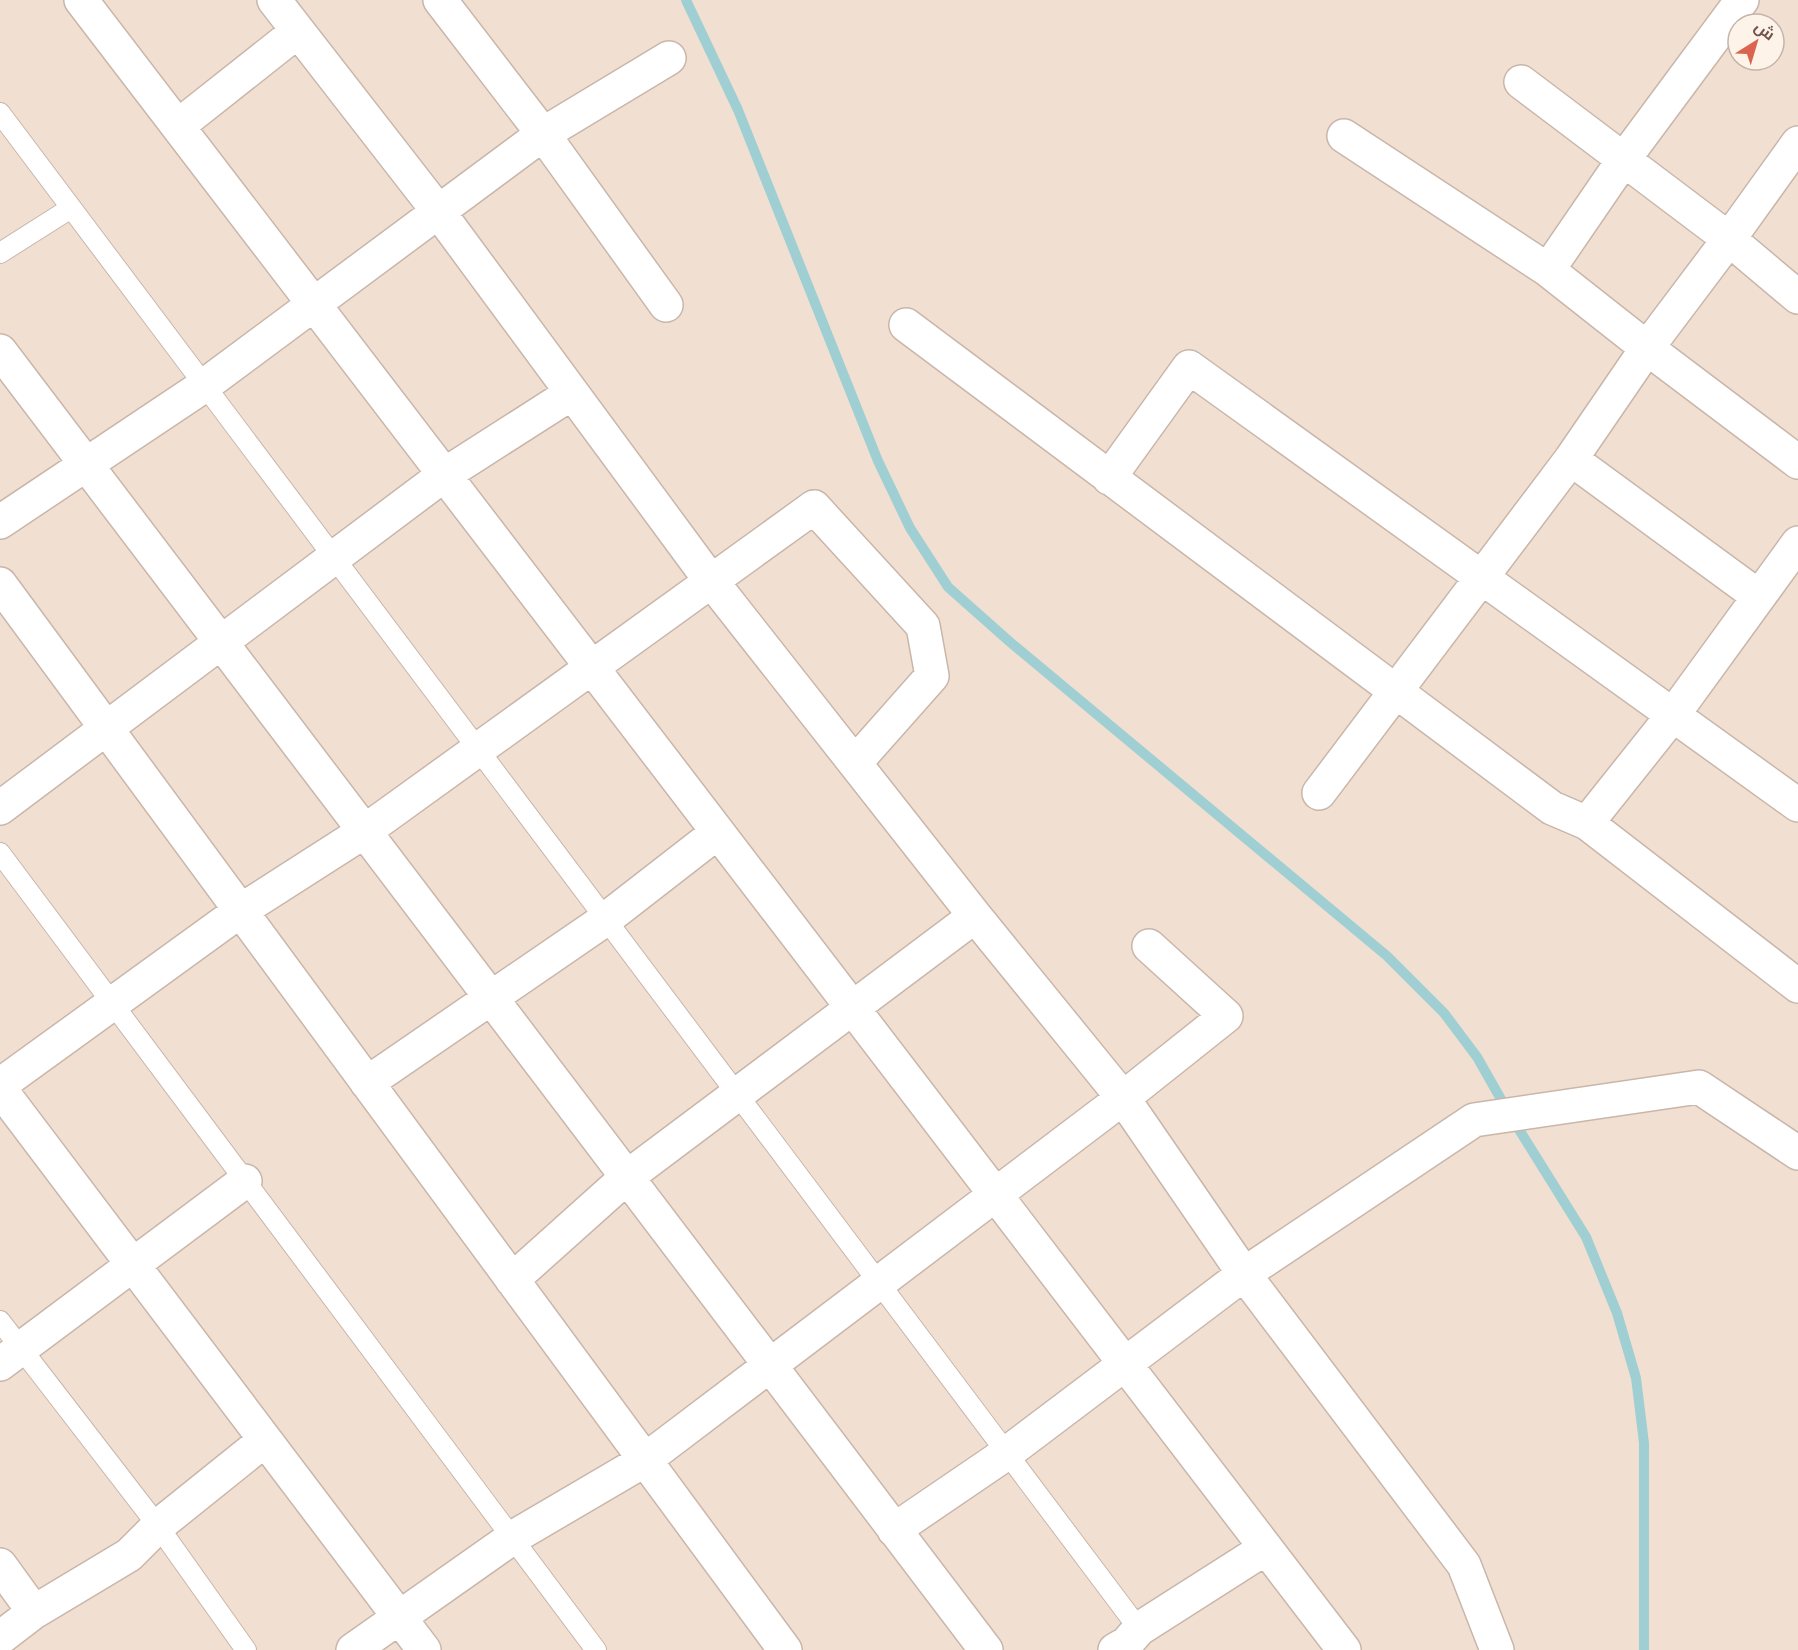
<svg xmlns="http://www.w3.org/2000/svg" width="1798" height="1650" font-family="'Titillium Web',Cairo,sans-serif">
  <style>
    .residential { fill: #f1e0d1; fill-rule: evenodd }
    .lines { fill: none; stroke-linecap: round; stroke-linejoin: round }
    .stream { stroke: #a0cfd3; stroke-width: 10 }
    .service-casing { stroke: #c9b6aa; stroke-width: 22 }
    .minor-casing { stroke: #c9b6aa; stroke-width: 36 }
    .service { stroke: #fff; stroke-width: 20 }
    .minor { stroke: #fff; stroke-width: 33 }
  </style>
  <rect width="100%" height="100%" fill="#faefe2"/>
  <path class="residential" d="M0 0H1798V1650H0ZM1738 24H1774V60H1738Z"/>
  <g class="lines">
    <path class="stream" d="M686 0 738 110 878 461 910 528 948 587 1010 642 1387 956 1444 1013 1477 1057 1510 1115 1586 1237 1617 1313 1636 1378 1644 1443V1650"/>
    <g class="service-casing">
      <path id="service" d="M0 113 1139 1629
        M0 253 71 208
        M0 853 596 1650
        M0 1321 158 1526 246 1650"/>
    </g>
    <g class="minor-casing">
      <path id="minor" d="M81 0 1344 1650
        M274 0 438 211 702 569 975 916 1123 1098 1244 1274 1464 1565 1497 1650
        M440 0 543 134 666 305
        M1521 82 1729 239 1798 297
        M178 126 298 31
        M1344 136 1548 270 1647 348 1798 462
        M1548 270 1624 159 1742 0
        M906 325 1552 808 1587 823 1798 986
        M0 351 986 1650
        M1571 459 1758 596
        M1109 478 1189 367 1798 805
        M0 522 205 385 543 134 669 58
        M0 584 785 1650
        M1319 793 1571 459 1647 348 1729 239 1798 143
        M0 808 444 475 572 393
        M1587 823 1673 715 1798 543
        M367 1083 606 919 718 832
        M0 1085 240 911 365 831 814 507 923 626 932 676 855 763
        M0 1089 424 1650
        M512 1280 627 1177 975 916
        M0 1364 245 1181
        M894 1530 1007 1453 1244 1274 1474 1120 1699 1087 1798 1153
        M0 1565 34 1612
        M0 1638 34 1612 129 1555 158 1526 265 1440
        M353 1650 512 1538 645 1460 1123 1098 1226 1016 1149 946
        M1115 1650 1127 1643 1139 1629 1266 1548"/>
    </g>
    <use href="#service" class="service"/>
    <use href="#minor" class="minor"/>
  </g>
  <g transform="translate(1756 42) rotate(37)"><circle r="28" fill="#fdf3e8" stroke="#c4b4a9" stroke-width="1.5"/>
  <path d="M0-4.5L10 22L0 15L-10 22Z" fill="#db6450"/>
  <text y="-9" font-size="16" font-weight="bold" text-anchor="middle" fill="#6f554b">ش</text>
  </g>
</svg>
